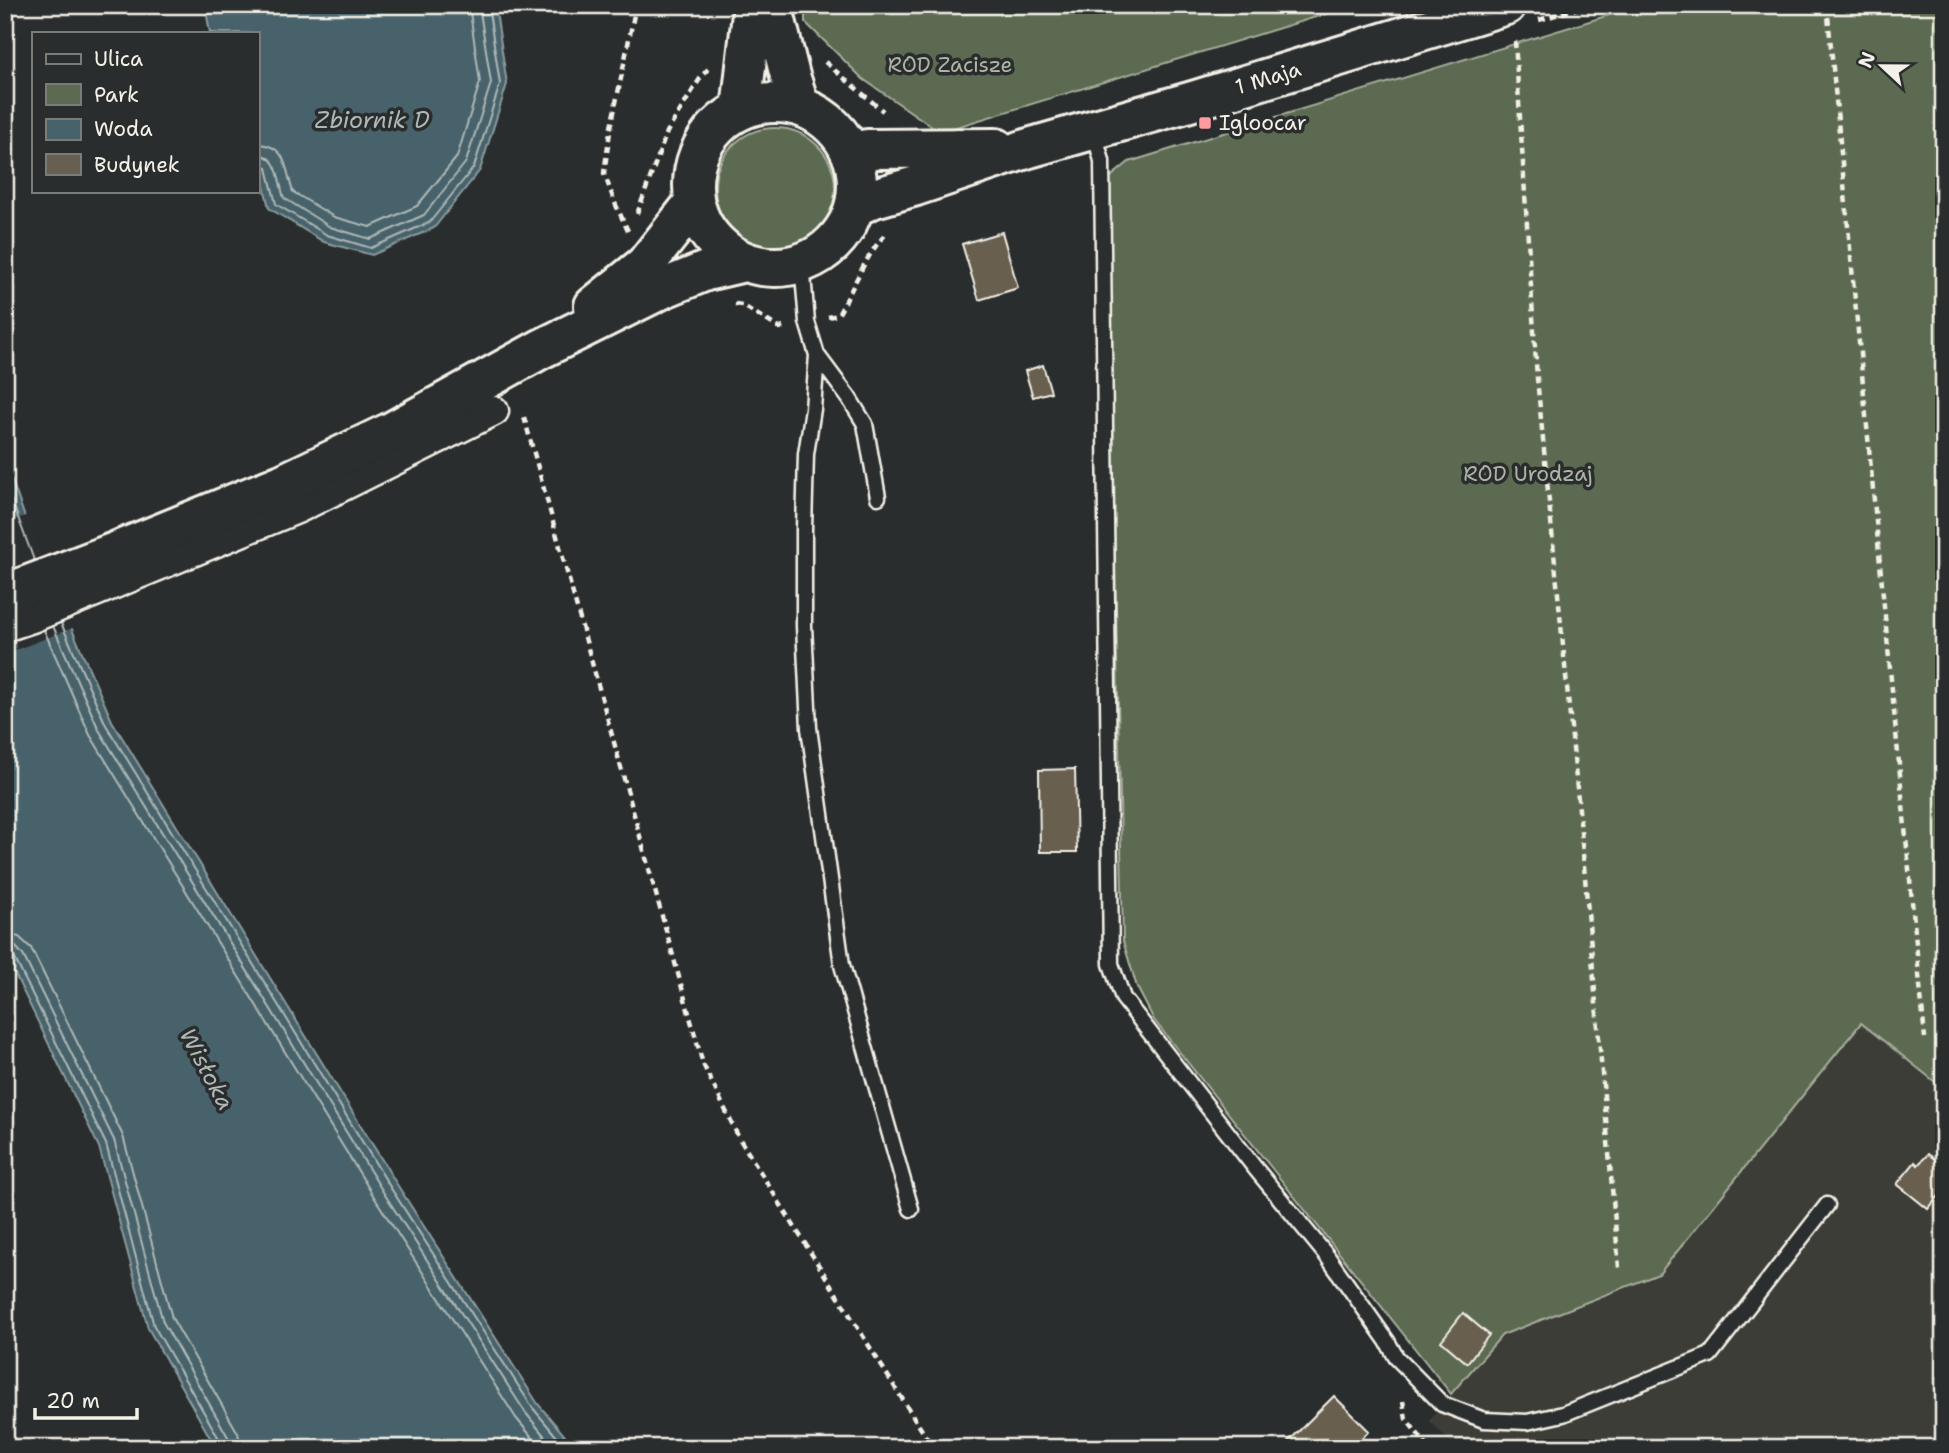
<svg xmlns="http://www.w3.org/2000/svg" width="1949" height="1453" font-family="'Shantell Sans',sans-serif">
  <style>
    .built { fill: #3c3c38 }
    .green { fill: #5c6a51; stroke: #a8ae9c; stroke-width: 2 }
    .water { fill: #47626b; stroke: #8c9b9d; stroke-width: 2 }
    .pier { fill: #2a2d2e }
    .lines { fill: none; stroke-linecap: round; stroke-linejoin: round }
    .shore { stroke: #afb8b6; stroke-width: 2 }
    .building { fill: #675f4f; stroke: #f4f1e8; stroke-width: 2 }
    .lane-casing { stroke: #f4f1e8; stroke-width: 19 }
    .street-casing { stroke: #f4f1e8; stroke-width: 33 }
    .secondary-casing { stroke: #f4f1e8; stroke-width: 44 }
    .path { stroke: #f4f1e8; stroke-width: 4.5; stroke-dasharray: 7 5; stroke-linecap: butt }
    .lane { stroke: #2a2d2e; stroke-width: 14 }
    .street { stroke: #2a2d2e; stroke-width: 28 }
    .secondary { stroke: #2a2d2e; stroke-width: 38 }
    .poi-dot { fill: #ff9aa2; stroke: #2a2d2e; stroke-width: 2.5 }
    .labels { text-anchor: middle; stroke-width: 7; stroke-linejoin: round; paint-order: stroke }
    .park-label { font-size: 21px; fill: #b0b4a4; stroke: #2a2d2e }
    .street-label { font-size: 21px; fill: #f4f1e8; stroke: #2a2d2e }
    .poi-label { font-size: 21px; fill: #f4f1e8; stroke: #2a2d2e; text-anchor: start }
    .water-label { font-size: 23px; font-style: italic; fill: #afb8b6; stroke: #2a2d2e }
  </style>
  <rect width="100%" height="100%" fill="#2a2d2e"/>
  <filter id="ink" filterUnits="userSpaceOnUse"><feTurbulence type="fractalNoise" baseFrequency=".0143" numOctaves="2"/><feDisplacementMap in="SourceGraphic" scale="14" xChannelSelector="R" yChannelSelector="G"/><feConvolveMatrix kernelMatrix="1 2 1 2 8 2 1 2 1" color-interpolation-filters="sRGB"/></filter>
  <g filter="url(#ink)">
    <path class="built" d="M1862 1023 1944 1089V1448H1457L1429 1421 1502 1335 1659 1274Z"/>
    <path class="green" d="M805 5H1355L940 132 863 79 805 22Z
      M1642 5H1944V1089L1861 1023 1659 1274 1502 1335 1451 1394 1154 1020 1137 987 1123 941 1107 180 1129 162Z
      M715 188a60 60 0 1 1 120 0a60 60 0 1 1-120 0Z"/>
    <path class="water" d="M205 5H495L507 84 480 170 434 228 372 255 324 242 269 208 257 156V33H210Z
      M5 461 33 540 112 721 398 1186 538 1404 575 1448H216L148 1328 99 1147 5 954Z"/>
    <path class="pier" d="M28 515 36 538 75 627 5 654V523Z"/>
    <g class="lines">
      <path class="shore" d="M257 144C288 145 285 169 293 192L334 217 370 227 417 206 457 157 480 82 469 5
        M257 154C280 156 278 181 284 198L330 227 370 239 424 215 466 162 491 83 479 5
        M257 163 263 164 267 168 276 204 327 235 371 248 430 222 474 167 500 84 488 5
        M5 483 34 560
        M61 623 106 725 392 1190 532 1407 566 1448
        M53 626 99 730 385 1195 525 1412 554 1448
        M44 630 90 735 376 1200 516 1418 541 1448
        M5 934 19 937 31 948 123 1136 172 1318 238 1433 241 1448
        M5 945 16 947 23 955 114 1140 163 1322 228 1437 231 1448
        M5 954H11L15 959 106 1144 154 1326 221 1442 222 1448"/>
    </g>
    <path class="building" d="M1002 232 1018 288 979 300 962 244Z
      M1043 365 1051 392 1033 397 1025 371Z
      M1075 769 1077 852H1040L1039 770Z
      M1928 1154 1944 1166V1190L1928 1209 1897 1184 1915 1162 1918 1165Z
      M1463 1313 1489 1335 1467 1363 1441 1341Z
      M1334 1396 1369 1431 1351 1448H1337L1328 1439 1319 1448H1282Z"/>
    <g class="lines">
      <g class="lane-casing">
        <path id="lane" d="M1094 132 1102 161 1111 964 1123 998 1255 1168 1327 1256 1387 1341 1396 1357 1442 1404 1484 1420 1527 1422 1563 1414 1710 1355 1827 1205
          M802 263 807 322 817 355 813 409 806 454 804 530V626L809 728 842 965 911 1209
          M817 355 849 398 865 424 878 497"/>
      </g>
      <g class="street-casing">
        <path id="street" d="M5 627 32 618 299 508 494 411"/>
      </g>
      <g class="secondary-casing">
        <path id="secondary" d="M772 5 790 76 800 106
          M693 185a82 82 0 1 1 164 0a82 82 0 1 1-164 0Z
          M741 110 753 5
          M851 152 868 149 996 148
          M854 207 874 198 916 186 1029 148 1193 101 1506 5
          M594 306 645 265 694 203
          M5 594 110 554 282 484 391 432 541 349 662 289 706 271 744 262"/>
      </g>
      <path class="path" d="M1827 5 1925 1038
        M1539 20 1589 5
        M1515 41 1537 378 1580 820 1619 1268
        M825 62 883 111
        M637 214 667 132 701 77 708 69
        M628 231 615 203 604 173 610 132 636 5
        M735 304 742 305 779 328 785 327
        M828 317 838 315C853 289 865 256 885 235
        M524 417 703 1064 739 1138 933 1448
        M1403 1401 1406 1419 1429 1448"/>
      <use href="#lane" class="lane"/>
      <use href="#street" class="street"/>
      <use href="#secondary" class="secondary"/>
    </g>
  </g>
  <rect class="poi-dot" x="1198" y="116" width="14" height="14" rx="3.5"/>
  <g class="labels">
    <g class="park-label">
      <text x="950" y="72">ROD Zacisze</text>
      <text x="1528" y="481">ROD Urodzaj</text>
    </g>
    <g class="street-label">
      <text transform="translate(1268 78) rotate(-17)" y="7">1 Maja</text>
    </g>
    <g class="poi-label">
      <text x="1219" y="130">Igloocar</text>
    </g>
    <g class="water-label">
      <text x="372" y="128">Zbiornik D</text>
      <text transform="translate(207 1069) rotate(62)" y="8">Wisłoka</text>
    </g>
  </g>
  <rect width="1949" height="1453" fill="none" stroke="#2a2d2e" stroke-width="28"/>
  <rect x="14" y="14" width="1921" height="1425" fill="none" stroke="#f4f1e8" stroke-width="2.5" filter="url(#ink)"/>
  <rect x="32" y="32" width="228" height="161" fill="#2a2d2e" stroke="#7b7b78" stroke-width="2"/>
  <rect x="46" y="54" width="35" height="10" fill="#2a2d2e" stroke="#7b7b78" stroke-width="2"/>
  <text x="94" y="66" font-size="21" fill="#f4f1e8">Ulica</text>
  <rect x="46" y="84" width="35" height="21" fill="#5c6a51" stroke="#7b7b78" stroke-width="2"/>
  <text x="94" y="102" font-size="21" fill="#f4f1e8">Park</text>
  <rect x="46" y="119" width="35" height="21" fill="#47626b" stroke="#7b7b78" stroke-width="2"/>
  <text x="94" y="136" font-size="21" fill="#f4f1e8">Woda</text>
  <rect x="46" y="154" width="35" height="21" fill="#675f4f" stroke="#7b7b78" stroke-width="2"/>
  <text x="94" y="172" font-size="21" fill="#f4f1e8">Budynek</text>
  <g transform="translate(1882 66) rotate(292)" stroke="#2a2d2e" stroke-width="5" paint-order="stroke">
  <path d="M0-5L12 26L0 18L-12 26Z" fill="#f4f1e8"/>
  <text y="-10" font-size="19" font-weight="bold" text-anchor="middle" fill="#f4f1e8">N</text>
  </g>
  <path d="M35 1408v10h102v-10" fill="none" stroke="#f4f1e8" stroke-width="3.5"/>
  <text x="46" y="1408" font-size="21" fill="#f4f1e8" stroke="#2a2d2e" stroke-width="5" paint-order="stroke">20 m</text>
</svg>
